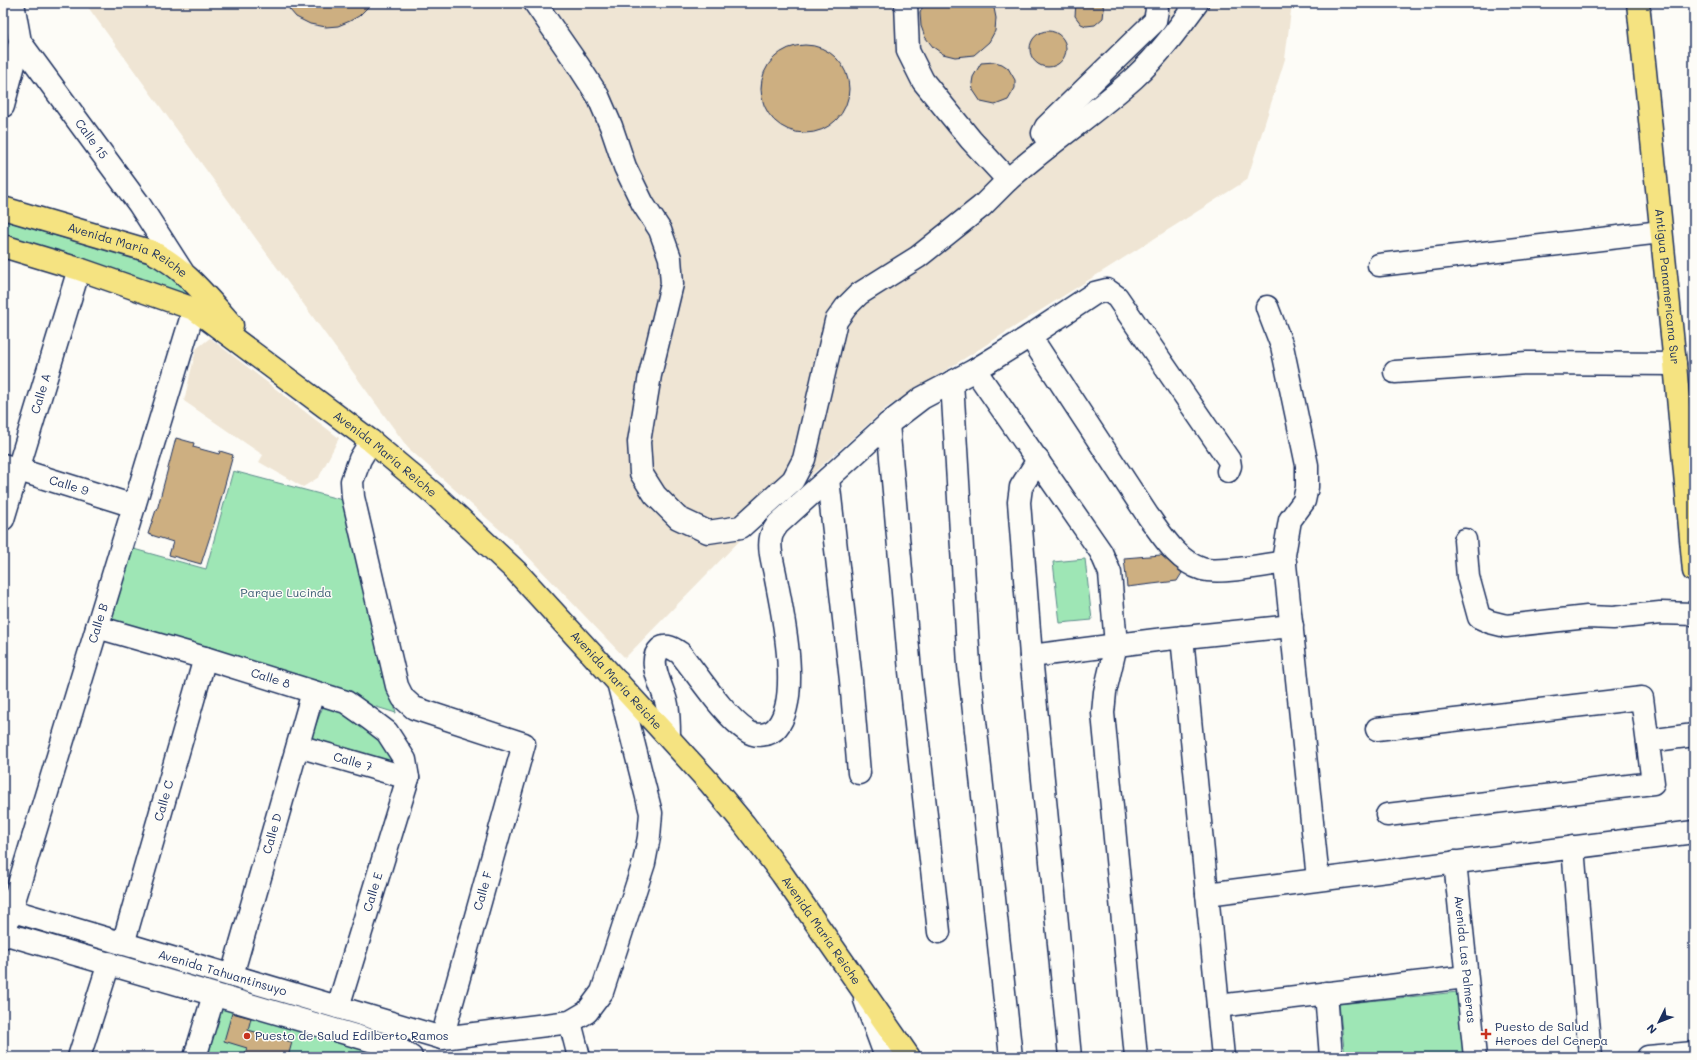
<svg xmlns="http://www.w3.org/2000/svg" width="1697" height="1060" font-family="Mali,sans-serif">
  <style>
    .built { fill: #efe5d4 }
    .green { fill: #9ee6b5; stroke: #5c8a8a }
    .building { fill: #cdaf81; stroke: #1b2f5e }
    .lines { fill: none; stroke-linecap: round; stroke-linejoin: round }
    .minor-casing { stroke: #1b2f5e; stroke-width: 25 }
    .major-casing { stroke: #1b2f5e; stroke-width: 25 }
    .minor { stroke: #fdfcf7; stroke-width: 22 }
    .major { stroke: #f5e381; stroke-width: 22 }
    .poi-dot { fill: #c8321e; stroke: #fdfcf7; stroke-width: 1.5 }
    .labels { text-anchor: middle; stroke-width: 3; stroke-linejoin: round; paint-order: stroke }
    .street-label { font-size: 12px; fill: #1b2f5e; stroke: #fdfcf7 }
    .park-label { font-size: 12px; fill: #3c5d74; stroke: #fdfcf7 }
    .poi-label { font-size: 12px; fill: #1b2f5e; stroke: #fdfcf7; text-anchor: start }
  </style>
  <rect width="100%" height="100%" fill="#fdfcf7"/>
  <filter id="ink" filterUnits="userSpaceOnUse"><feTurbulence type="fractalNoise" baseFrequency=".025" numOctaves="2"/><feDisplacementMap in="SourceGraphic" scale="8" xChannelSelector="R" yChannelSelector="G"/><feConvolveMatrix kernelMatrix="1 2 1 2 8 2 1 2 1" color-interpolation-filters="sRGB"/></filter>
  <g filter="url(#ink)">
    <path class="built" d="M85 3H1292L1285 59 1247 180 886 408 750 530 625 658 517 545 408 448Z
      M210 338 339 438 319 477 303 487 259 462 263 455 184 401 196 349Z"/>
    <path class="green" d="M3 3 13 17 3 79Z
      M3 220 157 266 184 284 199 303 3 237Z
      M233 471 350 502 396 713 107 624 130 548 206 569Z
      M1085 559 1092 620 1060 623 1053 562Z
      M324 704 337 708 376 733 389 753 394 764 309 742Z
      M1458 992 1465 1057H1345L1339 1004Z
      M221 1006 401 1057H208Z"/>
    <path class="building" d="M284 3H372L359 16 350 21 338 26 326 27 310 24 296 17Z
      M924 3H993L996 18 995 31 989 42 974 55 955 57 943 54 933 47 925 37 921 26 920 13Z
      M1076 3H1102L1104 9 1103 18 1095 25 1086 26 1081 24 1075 16Z
      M1030 49a18 18 0 1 1 36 0a18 18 0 1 1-36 0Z
      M761 89a44 44 0 1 1 88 0a44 44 0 1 1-88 0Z
      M995 62 1002 64 1008 68 1015 80V88L1008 100 995 105 981 102 973 90 972 83 973 77 981 63Z
      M176 438 194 443 193 447 219 454 220 451 233 455 215 521 201 564 169 555 173 542 148 534 156 510H157Z
      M1161 555 1182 573 1177 581 1127 587 1124 558Z
      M232 1013 251 1018 248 1030 292 1042 288 1057H258L245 1053 247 1048 224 1041Z"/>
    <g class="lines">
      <g class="minor-casing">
        <g id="minor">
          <path id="s1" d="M13 3 20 42 139 204 182 271"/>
          <path d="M535 3 578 65 598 96 611 126 625 167 643 204 660 230 670 258 672 284 650 375 639 442 641 473 655 495 678 518 708 532 741 527 793 480 804 459 836 321 846 307 859 294 918 257 982 206 1008 180"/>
          <path d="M906 3 908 51 923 81 971 140 1008 180C1048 144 1094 114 1134 78 1158 56 1178 29 1197 3"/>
          <path d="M3 106 20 42"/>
          <path d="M1050 145 1043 133 1046 127 1155 21 1157 10 1156 3"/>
          <path d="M1379 265 1661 232"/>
          <path d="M1267 307 1282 346 1307 465V487L1304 501 1290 520 1284 555 1318 879"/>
          <path d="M1030 336 1148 516C1162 535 1178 562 1202 569 1219 574 1266 565 1285 562"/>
          <path d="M975 370 1101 552 1110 573 1116 645 1105 692 1103 713 1136 1057"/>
          <path d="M1395 372 1527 363 1675 364"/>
          <path d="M952 382 969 665 1011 1057"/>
          <path d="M888 424 910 671 939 932"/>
          <path d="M371 441 360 459 352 481 353 497 397 686 403 698 414 708 524 744 442 1038"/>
          <path d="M1038 460 1021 487 1019 502 1031 656 1070 1057"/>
          <path id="s2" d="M3 465 134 506"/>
          <path d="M828 479 851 680 859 773"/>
          <path id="s3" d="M3 519 79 269"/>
          <path d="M1465 540 1468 577 1479 617 1490 622 1506 626 1587 617 1613 618 1660 613 1694 614"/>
          <path id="s4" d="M97 627 205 658 346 702 370 719 387 732 405 760 408 778 338 1007"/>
          <path d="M1182 637 1223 1057"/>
          <path d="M1031 656 1156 640 1292 626"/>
          <path d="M1377 729 1642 698 1653 783 1387 815"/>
          <path d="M669 737C669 726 669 715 667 705 664 689 646 662 660 649 667 644 674 649 680 653 698 675 724 716 747 731 755 737 770 736 777 727 801 698 783 615 776 579 774 566 768 550 771 537 772 532 776 527 778 524L888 424 922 398 975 370 1030 336 1095 293 1107 290 1117 297 1229 460 1230 466 1228 471"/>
          <path d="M1648 741 1694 735"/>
          <path id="s5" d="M298 746 408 778"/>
          <path d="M1573 847 1590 1057"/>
          <path id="s6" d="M1455 862 1475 1057"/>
          <path d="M1207 894 1694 832"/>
          <path id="s7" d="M3 908 442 1038 570 1022 587 1012 602 992 644 863 649 837 651 813 618 682"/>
          <path d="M3 933 397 1048 411 1057"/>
          <path id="s8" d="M3 937 194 309"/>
          <path id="s9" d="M123 944 205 658"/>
          <path id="s10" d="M232 975 313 692"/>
          <path d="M1326 993 1331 1057"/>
          <path d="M865 1000 886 1057"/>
          <path d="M1218 1006 1466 977"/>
          <path d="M570 1022 579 1057"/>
          <path d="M79 1057 109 963"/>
          <path d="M195 1057 214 995"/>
          <path d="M1648 1057 1694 1053"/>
        </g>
      </g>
      <g class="major-casing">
        <g id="major">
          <path id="s11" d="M1638 3 1675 364 1694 571"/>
          <path id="s12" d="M3 208 150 251C184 267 207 297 232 325"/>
          <path id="s13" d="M3 246 79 269 194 309 371 441 434 494 516 571 709 782 744 824 782 874 909 1057"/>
        </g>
      </g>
      <use href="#minor" class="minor"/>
      <use href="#major" class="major"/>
    </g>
  </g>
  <g class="poi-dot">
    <path d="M1484 1028h4v4h4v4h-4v4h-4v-4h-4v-4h4z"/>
    <circle cx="247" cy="1036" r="4"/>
  </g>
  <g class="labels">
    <g class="street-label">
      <text dy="4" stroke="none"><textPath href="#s1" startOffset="160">Calle 15</textPath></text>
      <text dy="4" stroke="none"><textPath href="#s12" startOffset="132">Avenida María Reiche</textPath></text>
      <text dy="4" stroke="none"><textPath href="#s11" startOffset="285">Antigua Panamericana Sur</textPath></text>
      <text dy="4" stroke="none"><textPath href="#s3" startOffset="131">Calle A</textPath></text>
      <text dy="4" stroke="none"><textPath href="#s13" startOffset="441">Avenida María Reiche</textPath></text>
      <text dy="4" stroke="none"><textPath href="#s2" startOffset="69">Calle 9</textPath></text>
      <text dy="4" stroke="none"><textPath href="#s8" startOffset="328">Calle B</textPath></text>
      <text dy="4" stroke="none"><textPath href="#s4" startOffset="181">Calle 8</textPath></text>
      <text dy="4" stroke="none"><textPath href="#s13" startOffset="765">Avenida María Reiche</textPath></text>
      <text dy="4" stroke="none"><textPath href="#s5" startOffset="57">Calle 7</textPath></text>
      <text dy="4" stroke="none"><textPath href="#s9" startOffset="149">Calle C</textPath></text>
      <text dy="4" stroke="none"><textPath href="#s10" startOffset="147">Calle D</textPath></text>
      <text transform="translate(483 891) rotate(-74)" y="4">Calle F</text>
      <text transform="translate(373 892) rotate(-73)" y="4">Calle E</text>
      <text dy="4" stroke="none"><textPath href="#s13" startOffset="1089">Avenida María Reiche</textPath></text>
      <text dy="4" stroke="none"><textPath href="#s6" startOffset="98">Avenida Las Palmeras</textPath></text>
      <text dy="4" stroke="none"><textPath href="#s7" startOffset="229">Avenida Tahuantinsuyo</textPath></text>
    </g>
    <g class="park-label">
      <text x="286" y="597">Parque Lucinda</text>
    </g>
    <g class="poi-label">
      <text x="1495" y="1031">Puesto de Salud<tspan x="1495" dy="14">Heroes del Cenepa</tspan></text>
      <text x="255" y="1040">Puesto de Salud Edilberto Ramos</text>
    </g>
  </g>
  <rect width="1697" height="1060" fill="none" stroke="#fdfcf7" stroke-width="16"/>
  <rect x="8" y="8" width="1681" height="1044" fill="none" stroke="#1b2f5e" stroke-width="1.5" filter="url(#ink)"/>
  <g transform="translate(1659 1022) rotate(227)" stroke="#fdfcf7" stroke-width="3" paint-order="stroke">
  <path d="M0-3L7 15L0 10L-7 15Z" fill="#1b2f5e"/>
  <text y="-6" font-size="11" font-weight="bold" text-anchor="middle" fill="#1b2f5e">N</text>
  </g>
</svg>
